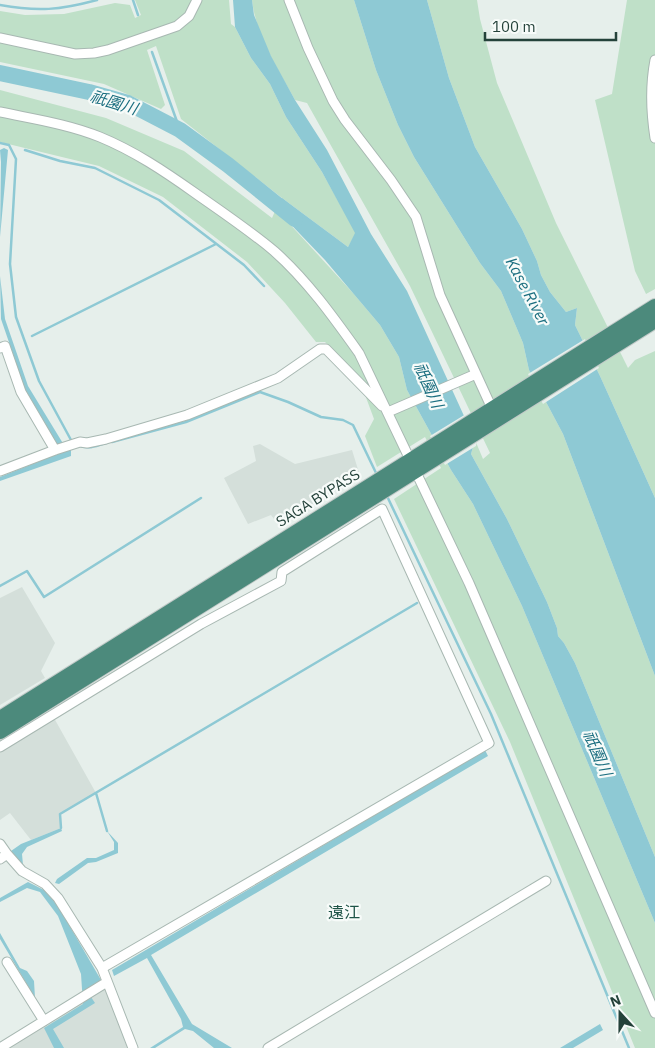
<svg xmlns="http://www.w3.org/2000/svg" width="655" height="1048" font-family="'IBM Plex Sans','Noto Sans JP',sans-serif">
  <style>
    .built { fill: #d4dfda }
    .green { fill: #bfe0c8 }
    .water { fill: #8ec9d4 }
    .pier { fill: #e6efeb }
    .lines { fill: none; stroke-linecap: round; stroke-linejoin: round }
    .stream { stroke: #8ec9d4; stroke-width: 2.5 }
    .river { stroke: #8ec9d4; stroke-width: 16 }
    .minor-casing { stroke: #a8b8b2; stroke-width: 11 }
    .trunk-casing { stroke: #c2cac8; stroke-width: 16 }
    .minor { stroke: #fff; stroke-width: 9 }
    .trunk { stroke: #4c8a7c; stroke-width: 14 }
    .labels { text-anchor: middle; stroke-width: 4.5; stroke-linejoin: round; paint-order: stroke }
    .street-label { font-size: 15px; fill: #24423a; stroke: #f7fbf9 }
    .water-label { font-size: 16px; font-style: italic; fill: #1c6f80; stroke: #f7fbf9 }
    .neighbourhood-label { font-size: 16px; fill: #1f5548; stroke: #f7fbf9 }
  </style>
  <rect width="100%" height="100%" fill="#e6efeb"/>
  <path class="built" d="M260 444 295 464 352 450 360 476 278 524 271 515 248 524 224 478 256 461 253 446Z
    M22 587 55 643 41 671 45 678 0 705V598Z
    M54 718 96 793 60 814 61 828 31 840 10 813 0 820V751Z
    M107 987 130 1048H4Z"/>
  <path class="green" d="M135 0H229L231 24 235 27 251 58 270 84 286 117 322 172 356 233 348 247 282 198 181 119 156 46 147 50 165 105 161 109 104 84 0 62V11L25 15 64 14 115 3 130 5 135 18 141 15Z
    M252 0H354L376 70 398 125 414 157 480 263 501 291 523 343 529 370 563 434 655 676V857L575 663 564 643 558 636 557 628 547 602 507 519 471 454 475 440 483 459 490 453 410 286 307 103 295 100C278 69 256 36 252 0Z
    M427 0H477L480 19 497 83 556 223 628 368 635 360 655 351V498L600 376 575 325 577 308 566 312 550 292 541 275 537 261 522 229 475 147 449 78Z
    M627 0H655V289L646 294 635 271 595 100 612 94Z
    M0 90 106 118 184 151 272 218 276 209 353 293 380 325 399 357 407 390 451 470 473 504 522 606 655 923V1048H635L510 742 394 499 441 468 425 437 377 467 365 436 374 419 358 376 325 342H316L285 303 247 262 163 197 99 166 0 142Z"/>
  <path class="water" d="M233 0H252L254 15 271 56 295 100 327 150 371 234 407 291 475 440 471 454 507 519 547 602 557 628 558 636 564 643 575 663 655 857V923L522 606 473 504 451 470 407 390 399 357 380 325 325 260 276 209 282 198 348 247 355 233 322 172 286 117 270 84 251 58 235 27Z
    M354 0H427L449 78 475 147 522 229 537 261 541 275 550 292 566 312 577 308 575 325 600 376 655 498V676L563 434 529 370 523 343 501 291 480 263 414 157 398 125 376 70Z
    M4 148 8 150 0 237 1 162 0 150Z
    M0 276 5 319 28 386 67 450H71V456L0 481V477L60 453 57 444 25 389 1 319Z
    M485 750 488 756 151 955 192 1024 232 1048H214L193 1031 185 1029 155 1048H150L183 1027 181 1019 147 958 114 976 112 970Z
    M61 828 62 831 27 847 22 854 23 865 11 851 21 844Z
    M107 831 118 843V853L96 862 88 863 59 884 55 883 57 879 87 858H96L114 850V842Z
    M28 882 44 890 58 906 101 980 90 987 91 997 95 1003 53 1029 64 1048H54L44 1028 83 1004 81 974 58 916 40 892 27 888 0 902V898Z
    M0 933 20 968 27 971 34 981 35 998 0 939Z
    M600 1024 603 1030 573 1048H560Z"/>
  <path class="pier" d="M585 339 599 368 543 404 528 374Z
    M466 414 477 440 476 446 445 465 430 436Z"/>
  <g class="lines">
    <path class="stream" d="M133 0 138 15
      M0 5C38 12 60 10 97 0
      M152 52 180 130
      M0 143 9 145 16 159 10 264 16 317 39 381 71 440 74 441
      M25 150 60 161 95 168 159 200 244 265 264 286
      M32 336 216 244
      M112 442 186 422 260 392 288 402 321 417 343 420 353 425 377 475
      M78 445C87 450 97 446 106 443
      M386 494 491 714 629 1048
      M0 586 27 571 44 597 201 498
      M96 793 107 831
      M61 828 60 814 417 603"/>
    <path class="river" d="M0 73 89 92 128 103 180 130 228 165 295 219"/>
    <g class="minor-casing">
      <path id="minor" d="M289 0 308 48 333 101 345 120 391 180 416 217 440 295 494 413
        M0 38 75 54 94 53 108 50 177 26 189 16 197 0
        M655 60C650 86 651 112 655 138
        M0 112C33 119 68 124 100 137 134 151 164 171 195 193 222 212 249 230 274 251 307 280 334 318 359 353L469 583 655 1013
        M0 348 5 346 21 392 55 450
        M388 412 476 374
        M0 471 55 450 80 442 87 443 106 439 187 415 278 378 320 349H326L382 406
        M0 747 201 624 281 581 282 572 382 509 489 743 102 968
        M0 844 7 854 0 859
        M7 854 22 871 45 884 58 898 102 968 133 1048
        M7 962 44 1021
        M0 1048 107 982
        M268 1048 546 881"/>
    </g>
    <g class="trunk-casing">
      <path id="trunk" d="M0 718 655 306
        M0 732 655 321"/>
    </g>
    <use href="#minor" class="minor"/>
    <use href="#trunk" class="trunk"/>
  </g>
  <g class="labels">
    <g class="street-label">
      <text transform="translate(318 498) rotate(-32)" y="5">SAGA BYPASS</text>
    </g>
    <g class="water-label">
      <text transform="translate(114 102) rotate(17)" y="6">祇園川</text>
      <text transform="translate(528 291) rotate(62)" y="6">Kase River</text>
      <text transform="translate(429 385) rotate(66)" y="6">祇園川</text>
      <text transform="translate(598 753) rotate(67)" y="6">祇園川</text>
    </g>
    <g class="neighbourhood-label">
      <text x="344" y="918">遠江</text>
    </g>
  </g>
  <g transform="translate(620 1013) rotate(339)" stroke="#f7fbf9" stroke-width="4" paint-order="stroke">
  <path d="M0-4L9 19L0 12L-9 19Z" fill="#24423a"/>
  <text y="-8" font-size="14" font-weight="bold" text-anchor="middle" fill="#24423a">N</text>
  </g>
  <path d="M485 32v8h131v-8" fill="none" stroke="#24423a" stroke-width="2.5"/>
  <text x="492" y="32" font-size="15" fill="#24423a" stroke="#f7fbf9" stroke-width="4" paint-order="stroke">100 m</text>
</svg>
